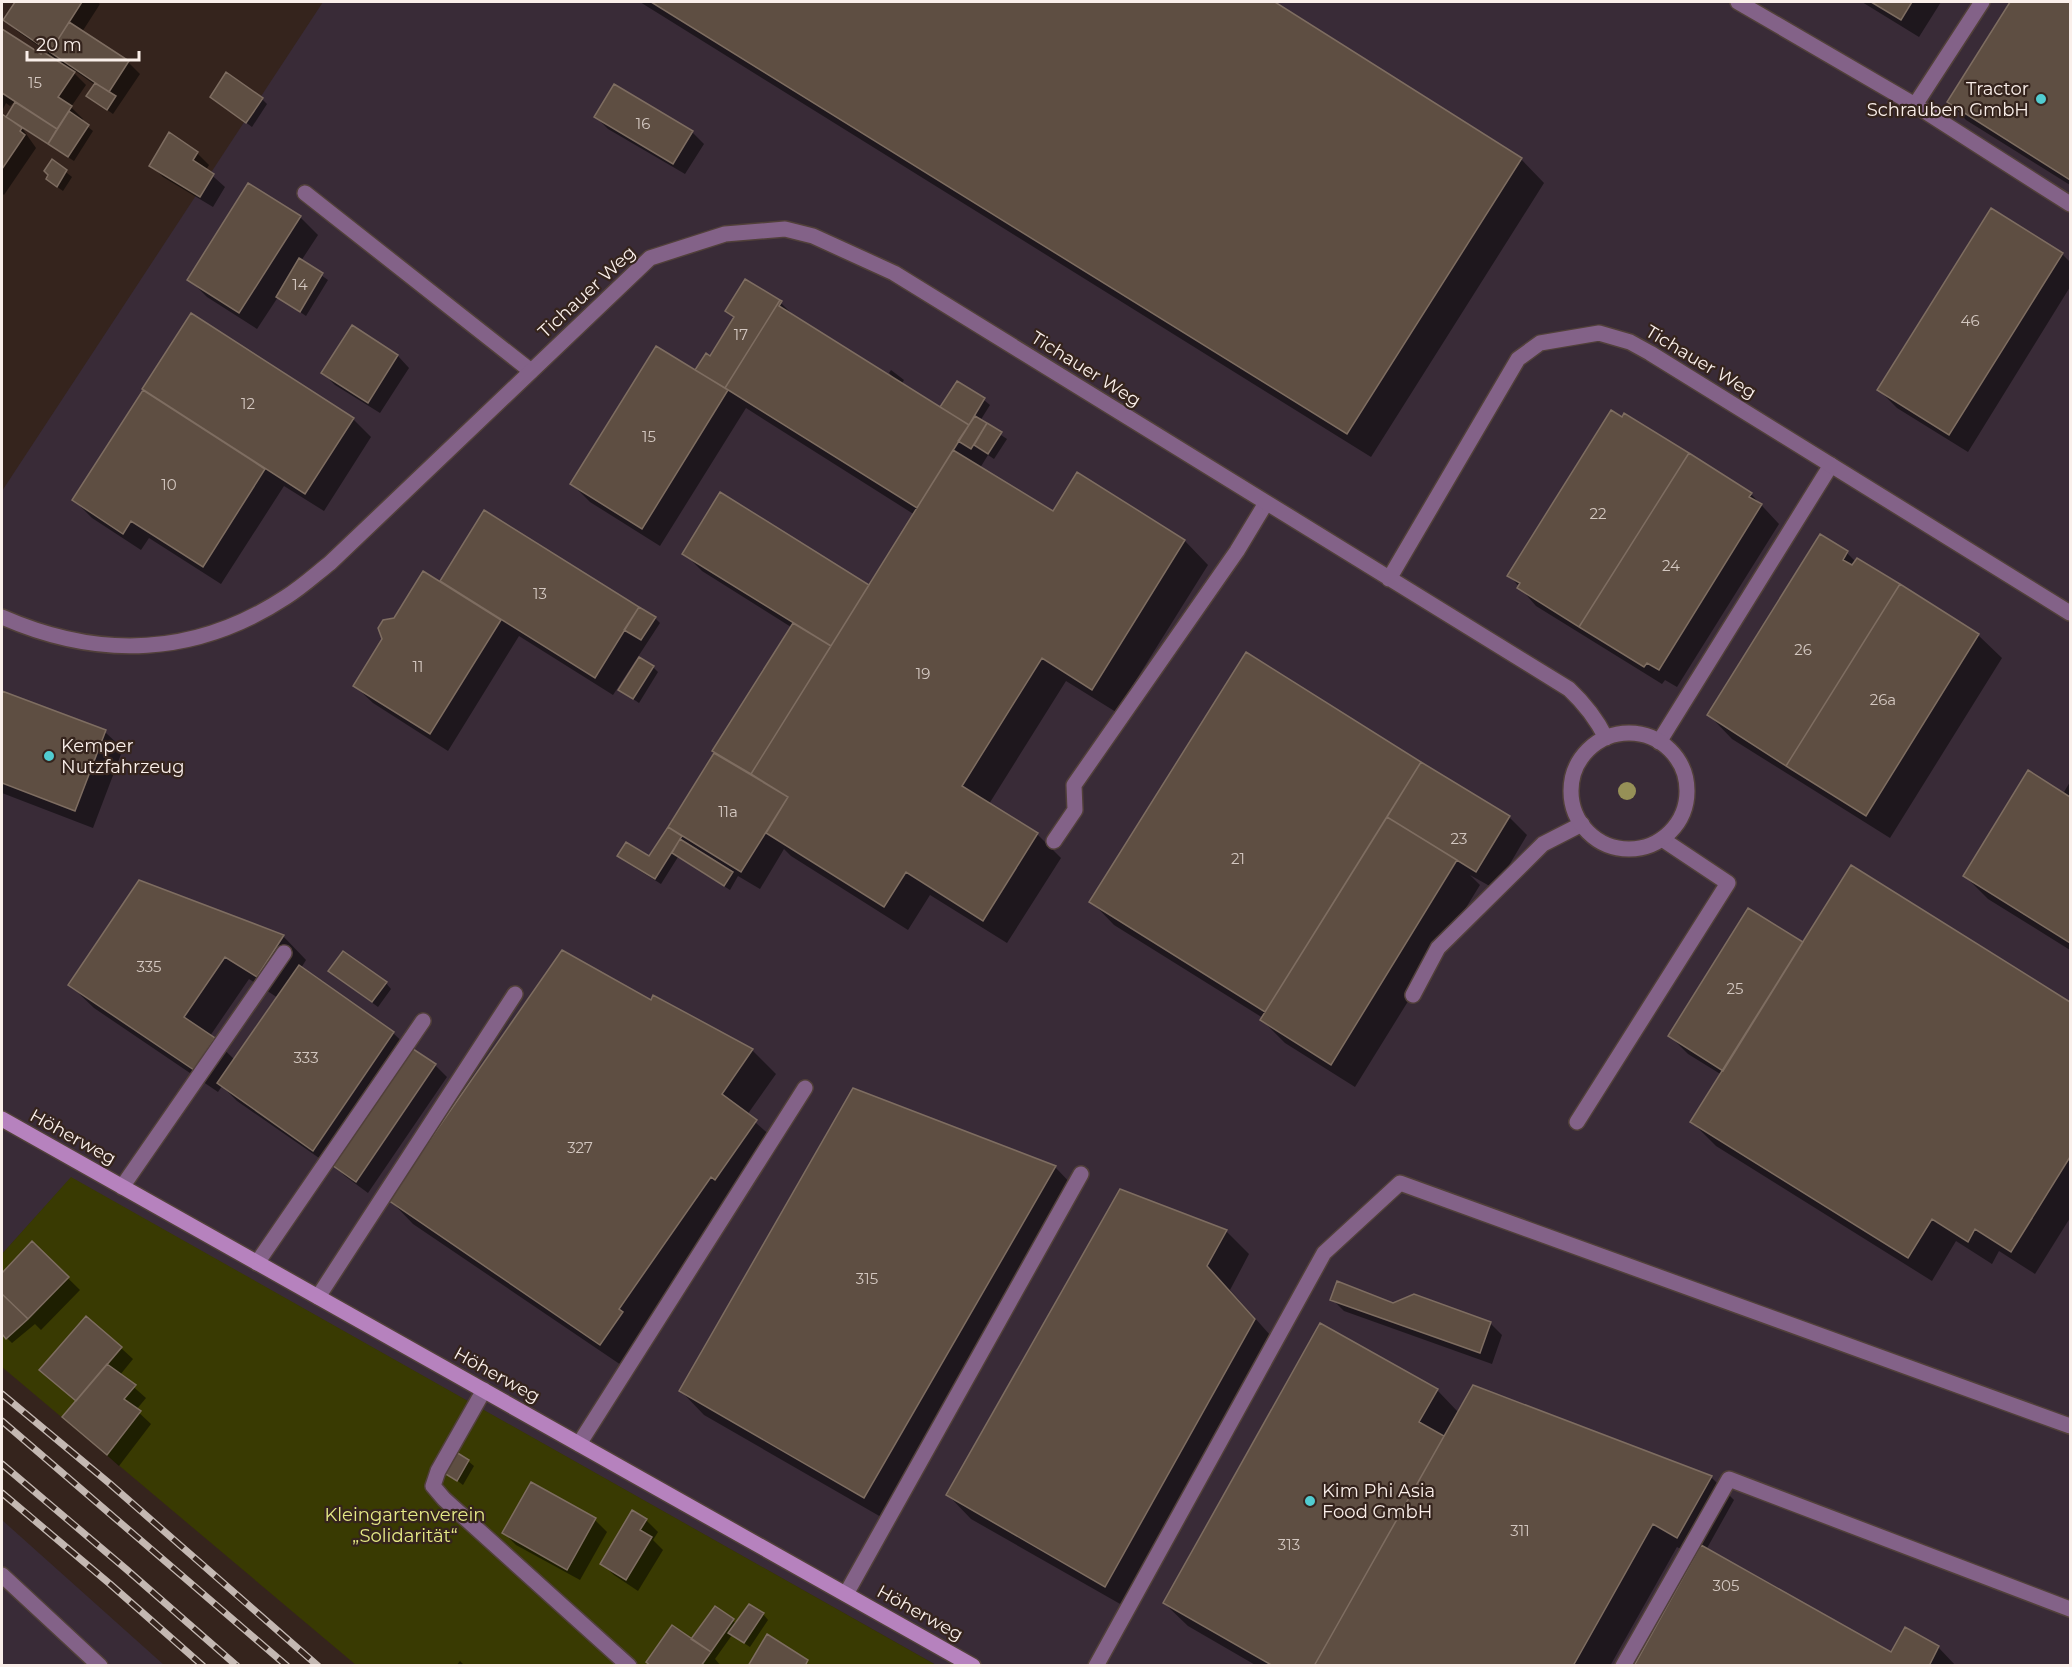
<svg xmlns="http://www.w3.org/2000/svg" width="2072" height="1667" font-family="Montserrat,sans-serif">
  <style>
    .industrial { fill: #392b37 }
    .green { fill: #393a02 }
    .shadow { fill: #0007; fill-rule: evenodd }
    .building { fill: #5e4e42; stroke: #7e6d61; stroke-width: 1.5 }
    .lines { fill: none; stroke-linecap: round; stroke-linejoin: round }
    .lane-casing { stroke: #51403a; stroke-width: 18 }
    .street-casing { stroke: #51403a; stroke-width: 18 }
    .secondary-casing { stroke: #51403a; stroke-width: 18 }
    .lane { stroke: #836288; stroke-width: 15 }
    .street { stroke: #836288; stroke-width: 15 }
    .secondary { stroke: #b682be; stroke-width: 15 }
    .rail-casing { stroke: #c4b8b2; stroke-width: 7 }
    .rail { stroke: #35241d; stroke-width: 4.5; stroke-dasharray: 14; stroke-linecap: butt }
    .tree { fill: #969057 }
    .poi-dot { fill: #51ccd1; stroke: #35241d; stroke-width: 2 }
    .labels { text-anchor: middle; stroke-width: 4.5; stroke-linejoin: round; paint-order: stroke }
    .number-label { font-size: 15px; fill: #d3c7c0 }
    .poi-label { font-size: 18px; fill: #faefea; stroke: #35241d; text-anchor: start }
    .street-label { font-size: 18px; fill: #faefea; stroke: #35241d }
    .park-label { font-size: 18px; fill: #e5e986; stroke: #35241d }
  </style>
  <rect width="100%" height="100%" fill="#35241d"/>
  <path class="industrial" d="M323 2H2070V1665H936L71 1178 2 1254V491Z
    M2 1520 164 1665H2Z"/>
  <path class="green" d="M71 1177 936 1665H356L2 1367V1254Z"/>
  <path class="shadow" d="M16 2H97L100 4 82 32 128 62 140 74 113 114 88 96 95 85 71 68 70 69 86 85 71 107 83 119 82 122 93 131 74 161 22 128 36 148 4 195 2 193V116L6 119 15 105 13 103 10 106 6 103 2 111V31L41 56 44 50 17 31 5 19Z
    M640 2H1272L1521 159 1544 183 1371 457Z
    M1862 2H1941L1919 37Z
    M2012 2H2070V185L1966 120 1949 102Z
    M262 99 267 104 252 127 218 102Z
    M596 117 692 132 704 144 685 174 608 129Z
    M170 134 197 153 209 165 206 170 225 187 213 207 163 177 151 165Z
    M52 161 72 177 63 191 53 184Z
    M300 217 318 235 301 261 328 280 306 316 278 297 257 329 207 297 189 279Z
    M2062 254 2070 262V287L1968 452 1897 408 1879 390Z
    M779 301 791 313 790 315 894 378 889 373 891 370 904 380 901 385 947 413 957 383 984 400 990 405 980 421 1007 439 994 459 988 455 980 468 1053 513 1078 474 1185 541 1208 565 1116 712 1066 681 989 804 1037 834 1061 858 1007 943 930 895 908 930 791 856 784 849 760 889 738 876 730 890 678 857 661 884 624 861 619 856 650 858 791 627 702 571 684 553 869 588 915 515 746 408 660 546 590 502 572 484 702 376 735 319 727 311Z
    M191 316 353 419 371 437 324 511 284 486 221 584 149 538 141 550 92 518 74 500Z
    M352 327 398 356 409 368 380 413 335 385 323 373Z
    M1751 494 1779 524 1677 687 1665 680 1662 684 1536 606 1509 575Z
    M485 512 655 618 660 623 613 695 519 636 448 751 373 703 355 686 440 583Z
    M1847 553 1856 562 1978 635 2002 658 1890 838 1732 739 1709 715Z
    M1246 654 1509 817 1527 835 1495 889 1470 875 1480 885 1355 1087 1285 1043 1262 1020 1263 1018 1114 925 1091 901Z
    M653 667 658 672 639 703 620 690Z
    M2 692 105 732 123 749 93 828 2 793Z
    M2070 782V950L1988 899 1964 875 2068 797 2064 792Z
    M1851 867 2070 1004V1218L2035 1274 1999 1251 1992 1264 1956 1241 1932 1281 1716 1146 1692 1122 1722 1075 1688 1054 1670 1036 1803 944Z
    M283 936 306 960 301 968 393 1033 410 1049 435 1065 447 1077 368 1193 345 1176 334 1165 332 1167 237 1101 222 1086 218 1092 94 1008 70 985ZM249 979 278 998 235 1060 210 1036Z
    M336 976 386 983 391 989 378 1007Z
    M654 997 752 1050 776 1074 747 1115 780 1144 624 1367 413 1224 390 1200 652 1002Z
    M1055 1167 1078 1191 888 1521 704 1415 681 1391Z
    M1226 1231 1249 1254 1230 1290 1277 1343 1129 1609 971 1519 948 1495Z
    M32 1243 80 1290 41 1330 35 1324 12 1343 2 1333V1275Z
    M1332 1299 1393 1305 1490 1323 1502 1335 1492 1364 1344 1311Z
    M121 1348 133 1359 120 1375 146 1398 136 1410 151 1424 119 1466 64 1417 77 1402 41 1370Z
    M1437 1390 1459 1413 1711 1477 1734 1500 1706 1550 1891 1654 1905 1629 1939 1648 1956 1666H1636L1696 1557 1677 1547 1610 1666H1257L1188 1626 1164 1603Z
    M468 1461 474 1466 463 1485 446 1472Z
    M531 1484 595 1520 607 1532 580 1580 516 1545 504 1533Z
    M646 1520 658 1532 653 1540 663 1550 638 1591 614 1575 602 1564Z
    M715 1608 737 1624 763 1614 768 1620 750 1647 732 1635 715 1659 721 1666H651L692 1641Z
    M460 1661 465 1666H456Z"/>
  <path class="building" d="M15 2H82L50 52 3 20Z
    M651 2H1275L1522 158 1347 434Z
    M1871 2H1912L1901 20Z
    M2010 2H2070V180L1947 102Z
    M69 22 129 61 109 92 50 52Z
    M2 29 41 54 42 51 75 72 58 97 72 106 57 129 2 93Z
    M226 72 263 98 246 123 210 97Z
    M95 83 116 96 107 110 86 96Z
    M614 84 693 131 673 164 594 117Z
    M15 102 57 129 48 144 6 117Z
    M69 111 89 125 68 157 48 144Z
    M2 114 22 128 20 131 25 135 2 169Z
    M169 132 198 152 193 160 214 174 200 197 149 166Z
    M52 159 67 170 57 187 46 179 48 175 44 171Z
    M248 183 301 216 239 313 187 280Z
    M1991 208 2063 253 1949 435 1877 390Z
    M299 258 323 273 300 312 276 297Z
    M745 279 780 300 725 388 695 370 706 353 710 356 734 317 725 311Z
    M780 300 782 301 779 306 969 425 917 508 725 388Z
    M191 313 354 418 305 494 142 389Z
    M352 325 398 355 368 403 321 373Z
    M656 346 728 390 642 529 570 484Z
    M957 381 985 398 969 425 940 407Z
    M143 390 265 469 203 567 131 521 123 534 72 500Z
    M1611 410 1622 417 1624 413 1689 453 1579 627 1517 588 1520 583 1507 576Z
    M975 416 987 423 971 449 958 441Z
    M987 423 1002 432 988 454 974 445Z
    M953 450 1053 511 1077 472 1185 540 1092 690 1042 658 962 786 1038 833 983 921 906 872 884 907 766 833 788 797 751 774Z
    M1689 453 1752 493 1749 497 1762 504 1659 670 1647 663 1644 667 1579 627Z
    M720 492 869 585 831 646 682 554Z
    M484 510 639 607 595 678 440 581Z
    M1820 534 1848 551 1843 560 1852 565 1857 558 1900 584 1786 766 1707 715Z
    M423 571 501 620 430 734 353 686 382 639 378 628 383 620 394 618Z
    M1900 584 1979 634 1866 816 1786 766Z
    M639 607 656 617 641 640 624 630Z
    M793 623 831 646 751 774 712 751Z
    M1246 652 1421 762 1265 1012 1089 902Z
    M639 657 654 666 633 699 618 690Z
    M2 691 106 730 75 811 2 783Z
    M714 753 788 797 741 872 668 827Z
    M1421 762 1510 816 1476 872 1387 817Z
    M2028 770 2070 797V943L1963 876Z
    M1387 817 1457 860 1331 1065 1260 1020Z
    M668 827 682 836 655 879 617 856 626 842 649 856Z
    M680 839 733 872 724 886 672 853Z
    M1851 865 2070 1002V1157L2011 1252 1975 1229 1968 1242 1932 1219 1908 1258 1690 1122Z
    M139 880 284 935 257 977 225 957 184 1017 215 1038 194 1070 68 985Z
    M1748 908 1803 942 1723 1071 1668 1036Z
    M562 950 651 1000 653 995 753 1049 722 1094 757 1120 715 1180 711 1177 619 1309 623 1312 600 1345 388 1200Z
    M343 951 387 982 372 1002 328 971Z
    M299 965 394 1032 313 1151 217 1083Z
    M410 1047 436 1064 356 1182 332 1165Z
    M853 1088 1056 1166 864 1498 679 1391Z
    M1120 1189 1227 1230 1207 1266 1255 1319 1105 1587 946 1495Z
    M32 1241 69 1277 28 1319 2 1294V1273Z
    M1337 1281 1393 1303 1414 1294 1491 1322 1480 1353 1330 1300Z
    M2 1294 28 1319 6 1339 2 1334Z
    M86 1316 122 1347 76 1401 39 1370Z
    M1320 1323 1438 1389 1419 1422 1444 1436 1314 1666H1273L1163 1603Z
    M107 1364 136 1385 124 1399 141 1411 107 1455 62 1417Z
    M1473 1385 1712 1476 1677 1538 1653 1524 1573 1666H1314Z
    M456 1452 469 1460 457 1481 444 1473Z
    M531 1482 596 1518 567 1570 502 1533Z
    M632 1510 647 1519 640 1530 652 1537 626 1580 600 1564Z
    M1701 1545 1891 1652 1905 1627 1939 1646 1929 1666H1634Z
    M749 1604 764 1613 744 1643 728 1633Z
    M715 1606 734 1619 711 1652 691 1639Z
    M672 1625 711 1652 701 1666H651L646 1662Z
    M767 1634 808 1660 805 1666H748Z"/>
  <g class="lines">
    <g class="lane-casing">
      <path id="lane" d="M1738 2 1915 105 2070 204
        M1915 105 1982 2
        M305 193 531 371
        M1659 742 1831 465
        M1054 841 1075 810 1074 785 1237 551 1266 503
        M1413 995 1438 948 1543 844 1582 824
        M1577 1122 1728 883 1662 839
        M122 1187 284 953
        M257 1263 423 1021
        M318 1297 515 994
        M484 1390 438 1471 433 1486 444 1499 629 1666
        M579 1444 805 1088
        M2 1575 100 1666
        M846 1594 1081 1174
        M1096 1666 1324 1253 1400 1183 2070 1426
        M1623 1666 1729 1479 2070 1609"/>
    </g>
    <g class="street-casing">
      <path id="street" d="M1389 579 1518 359 1540 343 1599 333 1630 342 1650 353 2070 613
        M2 617C100 660 196 656 286 597 302 587 316 574 330 563L650 258 725 234 785 229 813 236 894 273 1569 689C1585 704 1596 718 1606 738
        M1571 791a58 58 0 1 1 116 0a58 58 0 1 1-116 0Z"/>
    </g>
    <g class="secondary-casing">
      <path id="secondary" d="M2 1119 973 1666"/>
    </g>
    <use href="#lane" class="lane"/>
    <use href="#street" class="street"/>
    <use href="#secondary" class="secondary"/>
    <g class="rail-casing">
      <path id="rail" d="M2 1394 109 1483 318 1666
        M2 1421 287 1666
        M2 1464 126 1569 237 1666
        M2 1493 110 1584 203 1666"/>
    </g>
    <use href="#rail" class="rail"/>
  </g>
  <circle class="tree" cx="1627" cy="791" r="9"/>
  <g class="poi-dot">
    <circle cx="2041" cy="99" r="6"/>
    <circle cx="49" cy="756" r="6"/>
    <circle cx="1310" cy="1501" r="6"/>
  </g>
  <g class="labels">
    <g class="number-label">
      <text x="35" y="88">15</text>
      <text x="643" y="129">16</text>
      <text x="300" y="290">14</text>
      <text x="1970" y="326">46</text>
      <text x="741" y="340">17</text>
      <text x="248" y="409">12</text>
      <text x="649" y="442">15</text>
      <text x="169" y="490">10</text>
      <text x="1598" y="519">22</text>
      <text x="1671" y="571">24</text>
      <text x="540" y="599">13</text>
      <text x="1803" y="655">26</text>
      <text x="418" y="672">11</text>
      <text x="923" y="679">19</text>
      <text x="1883" y="705">26a</text>
      <text x="728" y="817">11a</text>
      <text x="1459" y="844">23</text>
      <text x="1238" y="864">21</text>
      <text x="149" y="972">335</text>
      <text x="1735" y="994">25</text>
      <text x="306" y="1063">333</text>
      <text x="580" y="1153">327</text>
      <text x="867" y="1284">315</text>
      <text x="1520" y="1536">311</text>
      <text x="1289" y="1550">313</text>
      <text x="1726" y="1591">305</text>
    </g>
    <g class="poi-label">
      <text x="2029" y="95" text-anchor="end">Tractor<tspan x="2029" dy="21">Schrauben GmbH</tspan></text>
      <text x="61" y="752">Kemper<tspan x="61" dy="21">Nutzfahrzeug</tspan></text>
      <text x="1322" y="1497">Kim Phi Asia<tspan x="1322" dy="21">Food GmbH</tspan></text>
    </g>
    <g class="street-label">
      <text transform="translate(587 292) rotate(-43)" y="6">Tichauer Weg</text>
      <text transform="translate(1701 362) rotate(31)" y="6">Tichauer Weg</text>
      <text transform="translate(1086 369) rotate(32)" y="6">Tichauer Weg</text>
      <text transform="translate(73 1137) rotate(29)" y="6">Höherweg</text>
      <text transform="translate(497 1375) rotate(29)" y="6">Höherweg</text>
      <text transform="translate(920 1613) rotate(29)" y="6">Höherweg</text>
    </g>
    <g class="park-label">
      <text x="405" y="1521">Kleingartenverein<tspan x="405" dy="21">„Solidarität“</tspan></text>
    </g>
  </g>
  <rect width="2072" height="1667" fill="none" stroke="#faefea" stroke-width="6"/>
  <path d="M27 51v9h112v-9" fill="none" stroke="#faefea" stroke-width="3"/>
  <text x="36" y="51" font-size="18" fill="#faefea" stroke="#35241d" stroke-width="4.5" paint-order="stroke">20 m</text>
</svg>
